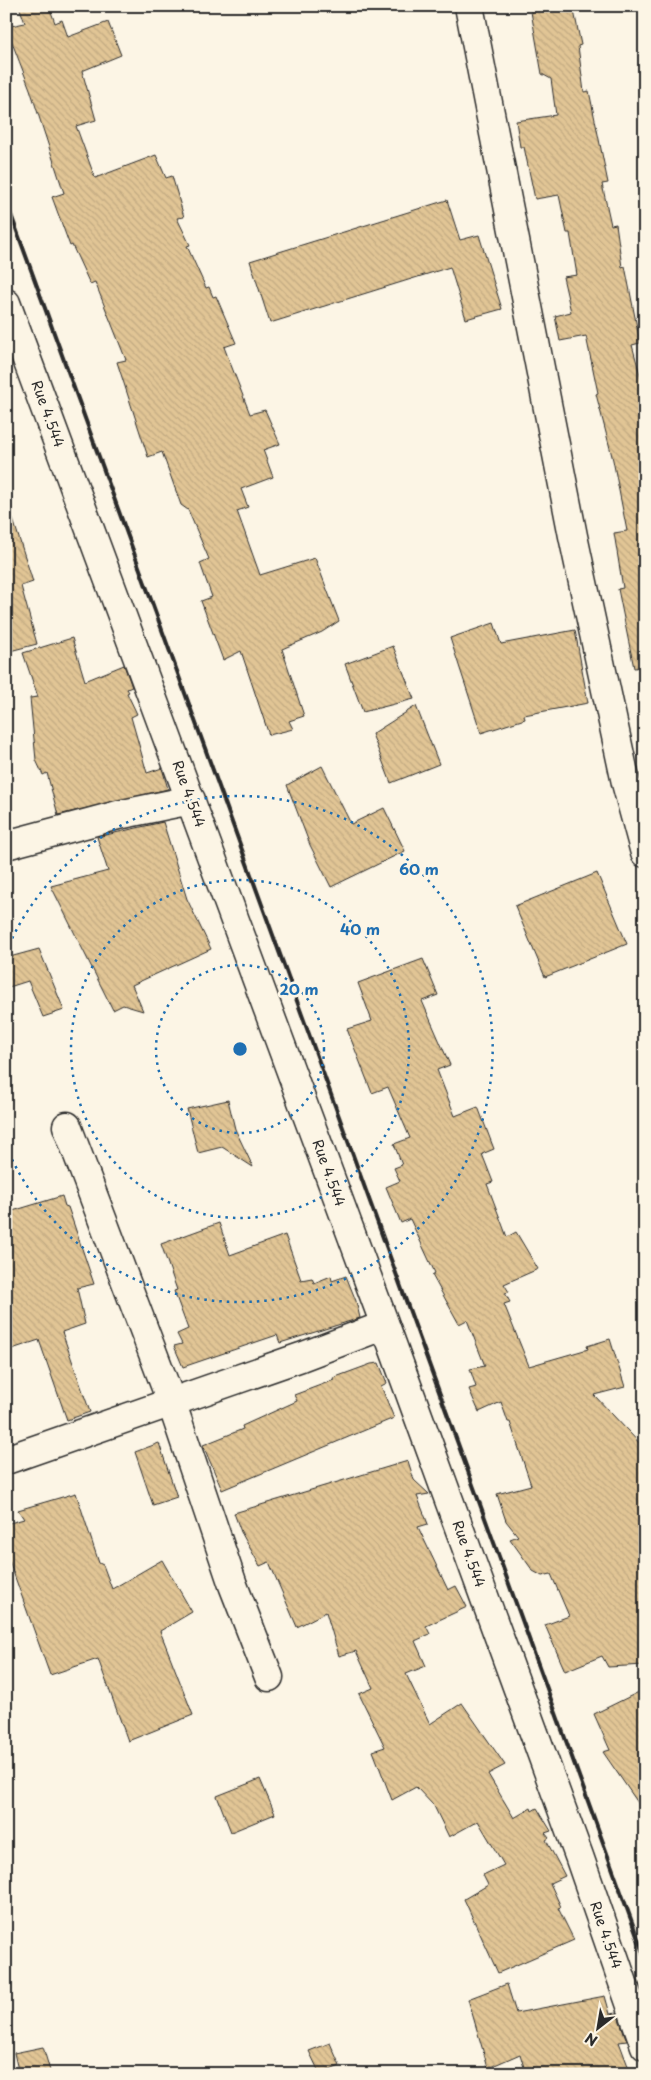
<svg xmlns="http://www.w3.org/2000/svg" width="651" height="2080" font-family="'Playpen Sans',sans-serif">
  <style>
    .building { fill: url(#building-back-hatch); stroke: #2b2b2b }
    .lines { fill: none; stroke-linecap: round; stroke-linejoin: round }
    .minor-casing { stroke: #2b2b2b; stroke-width: 31 }
    .minor { stroke: #fcf5e5; stroke-width: 28 }
    .rail { stroke: #2b2b2b; stroke-width: 4 }
    .ring { fill: none; stroke: #1f6fb2; stroke-width: 2.5; stroke-dasharray: 2.5 5 }
    .labels { text-anchor: middle; stroke-width: 5; stroke-linejoin: round; paint-order: stroke }
    .street-label { font-size: 14px; fill: #2b2b2b; stroke: #fcf5e5 }
    .centre { fill: #1f6fb2; stroke: #fcf5e5; stroke-width: 2.5 }
    .ring-label { font-size: 15px; text-anchor: middle; font-weight: bold; fill: #1f6fb2; stroke: #fcf5e5; stroke-width: 5; stroke-linejoin: round; paint-order: stroke }
  </style>
  <defs>
    <pattern id="building-back-hatch" width="6" height="6" patternUnits="userSpaceOnUse" patternTransform="scale(1.25)"><rect width="6" height="6" fill="#e1c595"/><path d="M-1 5l2 2M0 0l6 6M5-1l2 2" fill="none" stroke="#c1a981"/></pattern>
  </defs>
  <rect width="100%" height="100%" fill="#fcf5e5"/>
  <filter id="ink" filterUnits="userSpaceOnUse"><feTurbulence type="fractalNoise" baseFrequency=".02" numOctaves="2"/><feDisplacementMap in="SourceGraphic" scale="10" xChannelSelector="R" yChannelSelector="G"/><feConvolveMatrix kernelMatrix="1 2 1 2 8 2 1 2 1" color-interpolation-filters="sRGB"/></filter>
  <g filter="url(#ink)">
    <path class="building" d="M19 6H49L55 23 62 20 68 37 108 22 121 55 82 71 96 120 76 126 95 178 156 155 166 178 172 176 184 217 177 218 190 245 187 246 206 288 209 287 213 297 216 296 236 343 224 347 250 414 265 410 280 444 263 450 273 477 241 489 248 507 237 511 260 575 315 558 339 621 322 632 282 649 304 716 289 721 293 729 269 735 241 651 223 660 201 601 212 597 200 563 209 559 188 510 181 505 162 452 148 457 117 362 126 360 95 282 90 284 72 245 70 246 52 197 64 193 30 89 6 27 25 23Z
      M530 6H573L581 45 578 46 584 92 589 91 608 183 602 184 611 225 616 224 622 267 625 266 640 343 632 345 645 393V667L634 668 618 589 623 588 614 533 627 531 613 460 596 394 598 393 586 336 560 341 555 316 571 312 563 277 577 275 570 233H567L559 195 535 199 524 147H520L516 121 556 115 551 79 542 74Z
      M447 200 460 240 479 235 502 309 466 319 450 267 270 323 250 261Z
      M11 513 33 582 21 586 37 644 6 652V514Z
      M494 623 501 644 575 630 588 703 524 715 525 719 481 733 450 638Z
      M72 638 85 681 124 665 132 687 127 689 129 692 127 693 137 714 131 717 147 773 162 768 168 789 58 815 47 773 43 775 36 760 30 698 38 697 23 653Z
      M393 646 414 699 363 712 345 664Z
      M416 706 439 764 391 783 372 734Z
      M322 766 351 824 384 808 405 851 331 887 310 845 287 785Z
      M163 822 187 899 211 949 132 985 143 1011 123 1005 113 1010 51 886 108 871 97 837Z
      M597 873 627 944 545 977 515 906Z
      M39 949 64 1010 43 1017 28 981 6 988V958Z
      M423 959 438 995 422 1001 450 1065 437 1070 455 1116 478 1107 494 1149 482 1154 493 1182 487 1184 507 1237 516 1232 538 1269 504 1284 509 1292 505 1293 510 1302 504 1304 529 1366 588 1349 587 1346 610 1339 625 1387 594 1395 645 1449V1665L608 1667 602 1656 565 1671 545 1625 569 1616 551 1574 542 1576 533 1571 510 1539 518 1536 506 1521 497 1494 531 1485 510 1422H508L501 1402 479 1412 469 1389 476 1387 470 1369 485 1366 467 1320 459 1324 432 1275 435 1273 410 1219 401 1223 386 1187 400 1181 394 1168 402 1165 394 1144 410 1138 388 1087 372 1093 347 1029 372 1021 358 983Z
      M228 1100 235 1129 253 1167 222 1147 198 1153 187 1109Z
      M62 1196 65 1206 68 1207 94 1284 77 1288 85 1324 62 1332 90 1412 67 1420 39 1340 6 1351V1213Z
      M219 1223 230 1255 285 1235 301 1280 312 1278 314 1283 331 1276 332 1281 346 1276 356 1301 360 1318 280 1343 277 1335 183 1367 174 1346 182 1344 177 1334 188 1329 174 1291 177 1290 161 1244Z
      M379 1363 387 1383 381 1386 394 1418 222 1490 203 1445 243 1429 242 1426 297 1401 294 1395 334 1380 333 1378 371 1364Z
      M159 1443 177 1497 153 1505 135 1452Z
      M408 1461 414 1480 429 1494 417 1496 428 1524 418 1527 448 1590 456 1586 467 1607 426 1626 430 1634 415 1641 426 1666 406 1674 430 1724 462 1703 505 1765 488 1774 514 1818 531 1808 532 1811 537 1808 551 1831 545 1833 549 1838 546 1840 565 1876 550 1883 561 1907 558 1908 574 1940 498 1973 464 1899 488 1885 483 1875 504 1865 478 1821 449 1837 434 1806 416 1787 392 1800 373 1751 385 1747 359 1694 373 1688 356 1651 339 1656 326 1612 297 1627 269 1562 260 1566 241 1532 234 1513Z
      M76 1493 99 1563 103 1565 112 1589 162 1560 192 1612 160 1631 193 1715 128 1741 98 1659 50 1675 6 1552V1524L24 1519 18 1510Z
      M645 1689V1813L603 1752 610 1750 594 1714Z
      M260 1779 275 1814 231 1832 217 1796Z
      M507 1984 516 2013 605 1996 610 2014 617 2013 627 2041 619 2042 631 2074H526L520 2054 488 2068 468 1999Z
      M330 2043 340 2066 320 2074 309 2051Z
      M43 2047 51 2074H19L14 2053Z"/>
    <g class="lines">
      <g class="minor-casing">
        <path id="minor" d="M469 6 573 536 626 783 645 853
          M6 303 385 1325 579 1856 645 2046
          M6 845 118 815 191 800
          M67 1126 171 1401 233 1585 269 1677
          M6 1460 301 1357 385 1325"/>
      </g>
      <use href="#minor" class="minor"/>
      <path class="rail" d="M6 201 645 1958"/>
    </g>
  </g>
  <g class="ring">
    <circle cx="240" cy="1049" r="84"/>
    <circle cx="240" cy="1049" r="169"/>
    <path d="M6 952A253 253 0 1 1 6 1146"/>
  </g>
  <g class="labels">
    <g class="street-label">
      <text transform="translate(48 414) rotate(70)" y="5">Rue 4.544</text>
      <text transform="translate(189 794) rotate(70)" y="5">Rue 4.544</text>
      <text transform="translate(329 1173) rotate(70)" y="5">Rue 4.544</text>
      <text transform="translate(469 1554) rotate(70)" y="5">Rue 4.544</text>
      <text transform="translate(606 1935) rotate(71)" y="5">Rue 4.544</text>
    </g>
  </g>
  <circle cx="240" cy="1049" r="8" class="centre"/>
  <g class="ring-label">
    <text x="419" y="875">60 m</text>
    <text x="360" y="935">40 m</text>
    <text x="299" y="995">20 m</text>
  </g>
  <rect width="651" height="2080" fill="none" stroke="#fcf5e5" stroke-width="25"/>
  <rect x="12" y="12" width="626" height="2055" fill="none" stroke="#2b2b2b" stroke-width="2" filter="url(#ink)"/>
  <g transform="translate(598 2028) rotate(211)" stroke="#fcf5e5" stroke-width="4" paint-order="stroke">
  <path d="M0-4L9 19L0 12L-9 19Z" fill="#2b2b2b"/>
  <text y="-8" font-size="14" font-weight="bold" text-anchor="middle" fill="#2b2b2b">N</text>
  </g>
</svg>
